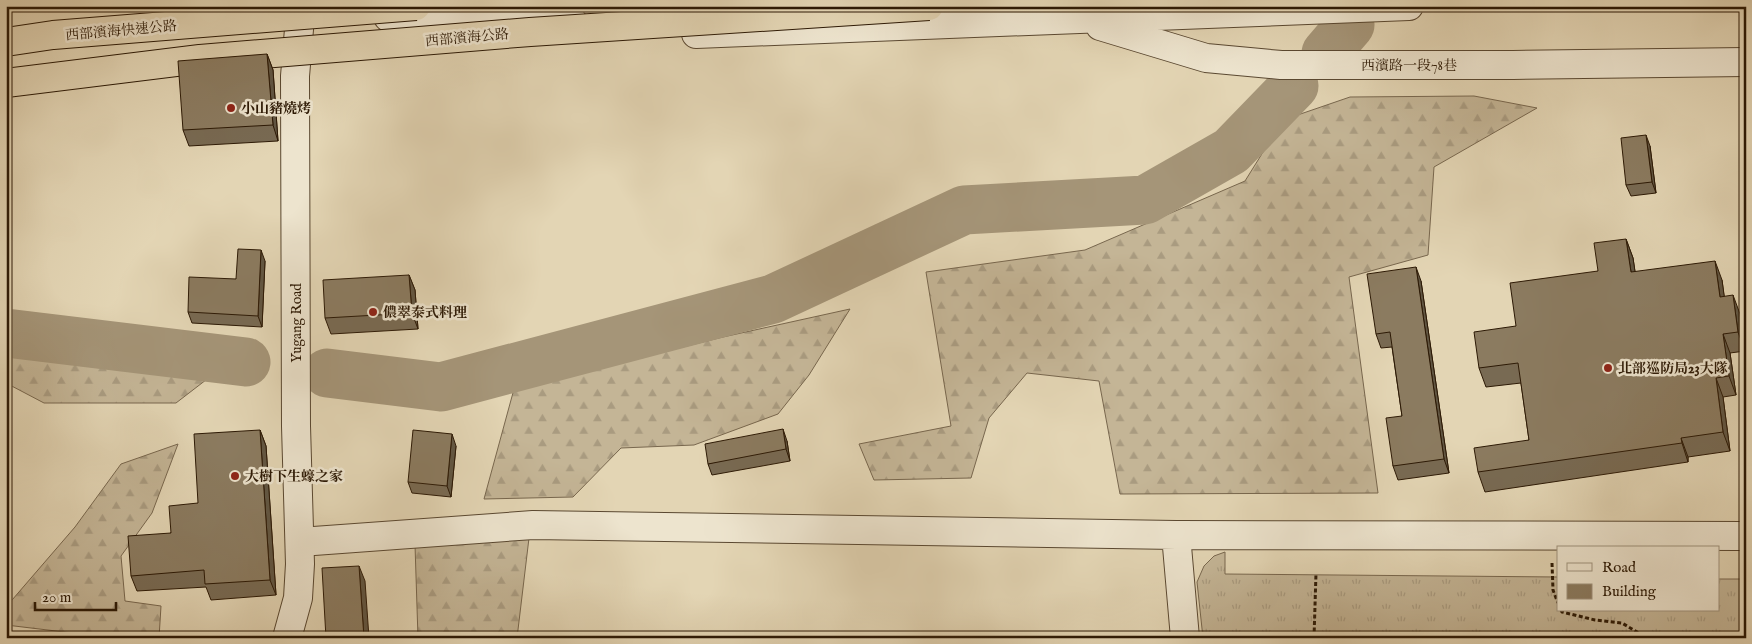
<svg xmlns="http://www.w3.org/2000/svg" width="1752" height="644" font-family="'IM FELL English','Noto Serif TC',serif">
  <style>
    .grass { fill: url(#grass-tufts); stroke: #78674e }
    .forest { fill: url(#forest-firs); stroke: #78674e }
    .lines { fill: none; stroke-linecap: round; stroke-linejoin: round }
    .river { stroke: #a59578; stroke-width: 49 }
    .minor-casing { stroke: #5a4831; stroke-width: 30 }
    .tertiary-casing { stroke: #5a4831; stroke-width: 30 }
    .path { stroke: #2c1905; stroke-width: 3; stroke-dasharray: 4 2.5; stroke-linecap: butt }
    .minor { stroke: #ede4ce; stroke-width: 28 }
    .tertiary { stroke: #ede4ce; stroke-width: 28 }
    .primary-bridge-casing { stroke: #2c1905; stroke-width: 30; stroke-linecap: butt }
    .trunk-bridge-casing { stroke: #2c1905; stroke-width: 30; stroke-linecap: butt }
    .primary-bridge { stroke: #e3d5b4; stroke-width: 28 }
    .trunk-bridge { stroke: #e3d5b4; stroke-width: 28 }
    .wall { fill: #786a53; stroke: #2c1905 }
    .shaded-wall { fill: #615643; stroke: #2c1905 }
    .building { fill: #8b7b60; stroke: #2c1905 }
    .poi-dot { fill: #8f2418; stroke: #ede4ce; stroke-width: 2 }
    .labels { text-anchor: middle; stroke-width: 5; stroke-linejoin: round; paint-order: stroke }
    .street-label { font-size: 14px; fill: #2c1905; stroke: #ede4ce }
    .poi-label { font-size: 14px; font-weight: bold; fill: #2c1905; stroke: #ede4ce; text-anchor: start }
  </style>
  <defs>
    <pattern id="grass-tufts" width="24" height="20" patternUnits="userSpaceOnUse" patternTransform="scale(1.25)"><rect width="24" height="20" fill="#c4b596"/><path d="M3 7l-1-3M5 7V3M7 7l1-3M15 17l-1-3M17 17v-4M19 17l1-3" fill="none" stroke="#a99b80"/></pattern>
    <pattern id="forest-firs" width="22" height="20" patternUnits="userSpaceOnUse" patternTransform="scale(1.25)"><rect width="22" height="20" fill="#c4b596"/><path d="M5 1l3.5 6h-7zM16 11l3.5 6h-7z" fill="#a99b80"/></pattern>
  </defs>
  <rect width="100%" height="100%" fill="#e3d5b4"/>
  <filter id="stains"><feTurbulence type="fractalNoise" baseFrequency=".004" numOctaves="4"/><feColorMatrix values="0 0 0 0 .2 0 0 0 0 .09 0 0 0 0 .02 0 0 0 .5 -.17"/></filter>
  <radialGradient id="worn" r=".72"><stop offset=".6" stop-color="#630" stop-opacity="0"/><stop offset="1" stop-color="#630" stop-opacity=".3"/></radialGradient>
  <path class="grass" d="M1225 552V574L1558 577V610H1718V579H1746V638H1203L1197 582 1204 566 1214 556Z"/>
  <path class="forest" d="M1474 96 1537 108 1434 167 1428 255 1349 277 1378 493 1120 494 1099 381 1027 373 989 418 971 478 874 480 859 444 951 426 926 272 1085 250 1245 181 1283 120 1350 97Z
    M850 309 809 375 778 414 694 445 621 448 573 497 484 499 514 389 723 337Z
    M6 345 215 373 176 403H44L6 383Z
    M178 444 152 513 121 556 125 601 161 606 159 638H93L81 634 6 625V607L75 527 121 464Z
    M529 538 517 638H418L415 545Z"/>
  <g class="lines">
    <path class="river" d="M1326 53 1350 25
      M6 333 246 362
      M327 373 441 387 773 299 964 210 1145 200 1231 151 1294 86"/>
    <g class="minor-casing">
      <path id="minor" d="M388 17 476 10 574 23
        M1100 26 1206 58 1281 65H1513L1746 62
        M696 34 1409 6
        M1176 535 1185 638
        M300 542 533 525 1176 535 1746 536"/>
    </g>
    <g class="tertiary-casing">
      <path id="tertiary" d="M287 638 298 598 300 564 296 426 295 76 301 6"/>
    </g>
    <path class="path" d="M1552 563 1553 590 1558 603
      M1561 610 1562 612 1595 620 1622 623 1647 638
      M1314 638 1316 573"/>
    <use href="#minor" class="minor"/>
    <use href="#tertiary" class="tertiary"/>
    <g class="primary-bridge-casing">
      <path id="primary-bridge" d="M6 83 200 59 530 32 929 6"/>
    </g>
    <g class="trunk-bridge-casing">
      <path id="trunk-bridge" d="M6 42 53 35 416 6"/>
    </g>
    <use href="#primary-bridge" class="primary-bridge"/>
    <use href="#trunk-bridge" class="trunk-bridge"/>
  </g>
  <path class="wall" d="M267 54 273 70 278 141 189 146 183 130Z
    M1650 146 1656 193 1631 196 1626 185Z
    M1626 239 1633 258 1635 272 1722 280 1724 296 1740 314 1745 351 1730 353 1736 395 1723 397 1730 451 1688 457V462L1485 492 1478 472 1529 440 1521 383 1486 387 1479 368 1516 326 1598 271Z
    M265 261 262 327 192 323 188 312 236 279Z
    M409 275 415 290 418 329 331 334 325 318Z
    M1421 281 1449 473 1398 480 1393 466 1402 416 1392 347 1381 348 1376 334Z
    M260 430 266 446 276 595 211 600 206 587 137 591 131 576 198 503Z
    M787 441 790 461 712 475 708 464Z
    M456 446 451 497 412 493 408 482Z"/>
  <path class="shaded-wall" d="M267 54 273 70 278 141 273 125Z
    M1646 135 1650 146 1656 193 1652 182Z
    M1626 239 1633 258 1638 291 1631 272Z
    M261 250 265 261 262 327 258 316Z
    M1715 261 1722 280 1727 316 1720 297Z
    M1416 267 1421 281 1449 473 1444 459Z
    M409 275 415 290 418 329 412 313Z
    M1733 295 1740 314 1745 351 1738 332Z
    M1723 334 1730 353 1736 395 1729 376Z
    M1716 378 1723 397 1730 451 1723 432Z
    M783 429 787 441 790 461 786 449Z
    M260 430 266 446 276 595 270 580Z
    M452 434 456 446 451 497 447 486Z
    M1681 438 1688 457V462L1682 443Z
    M359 566 365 581 369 638H364Z"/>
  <path class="building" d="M267 54 273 125 183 130 178 61Z
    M1646 135 1652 182 1626 185 1621 138Z
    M1626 239 1631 272 1715 261 1720 297 1733 295 1738 332 1723 334 1729 376 1716 378 1723 432 1681 438 1682 443 1478 472 1474 448 1529 440 1518 363 1479 368 1474 332 1516 326 1510 283 1598 271 1594 243Z
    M238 249 261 250 258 316 188 312 189 277 236 279Z
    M1416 267 1444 459 1393 466 1386 418 1402 416 1390 332 1376 334 1367 274Z
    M409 275 412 313 325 318 323 280Z
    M783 429 786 449 708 464 705 444Z
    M260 430 270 580 205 584 204 570 131 576 128 536 171 533 169 506 198 503 194 434Z
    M413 430 452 434 447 486 408 482Z
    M359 566 364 638H326L322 568Z"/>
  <g class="poi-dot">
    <circle cx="231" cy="108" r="5"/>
    <circle cx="373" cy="312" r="5"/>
    <circle cx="1608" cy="368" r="5"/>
    <circle cx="235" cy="476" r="5"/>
  </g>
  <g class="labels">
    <g class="street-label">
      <text transform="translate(121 30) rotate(-5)" y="5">西部濱海快速公路</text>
      <text transform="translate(467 37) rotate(-5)" y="5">西部濱海公路</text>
      <text x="1409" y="70">西濱路一段78巷</text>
      <text transform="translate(296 323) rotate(-90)" y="5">Yugang Road</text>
    </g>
    <g class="poi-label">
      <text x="241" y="113">小山豬燒烤</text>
      <text x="383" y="317">儂翠泰式料理</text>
      <text x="1618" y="373">北部巡防局23大隊</text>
      <text x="245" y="481">大樹下生蠔之家</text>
    </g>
  </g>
  <rect width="1752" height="644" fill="none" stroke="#e3d5b4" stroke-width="25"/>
  <rect x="8" y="8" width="1737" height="629" fill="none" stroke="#2c1905" stroke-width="2.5"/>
  <rect x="12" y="12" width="1727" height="619" fill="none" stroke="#2c1905"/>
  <rect x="1557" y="546" width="162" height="65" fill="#ede4ce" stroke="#a0937e"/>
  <rect x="1567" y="563" width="25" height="8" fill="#ede4ce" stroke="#a0937e"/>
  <text x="1602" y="572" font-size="15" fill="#2c1905">Road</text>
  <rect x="1567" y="584" width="25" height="15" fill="#8b7b60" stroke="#a0937e"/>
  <text x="1602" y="596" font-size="15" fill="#2c1905">Building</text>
  <path d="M35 602v8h81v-8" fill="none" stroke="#2c1905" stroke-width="2.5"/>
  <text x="42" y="602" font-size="15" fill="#2c1905" stroke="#ede4ce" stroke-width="4" paint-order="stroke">20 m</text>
  <rect width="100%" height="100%" filter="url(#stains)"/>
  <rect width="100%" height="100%" fill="url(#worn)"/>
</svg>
